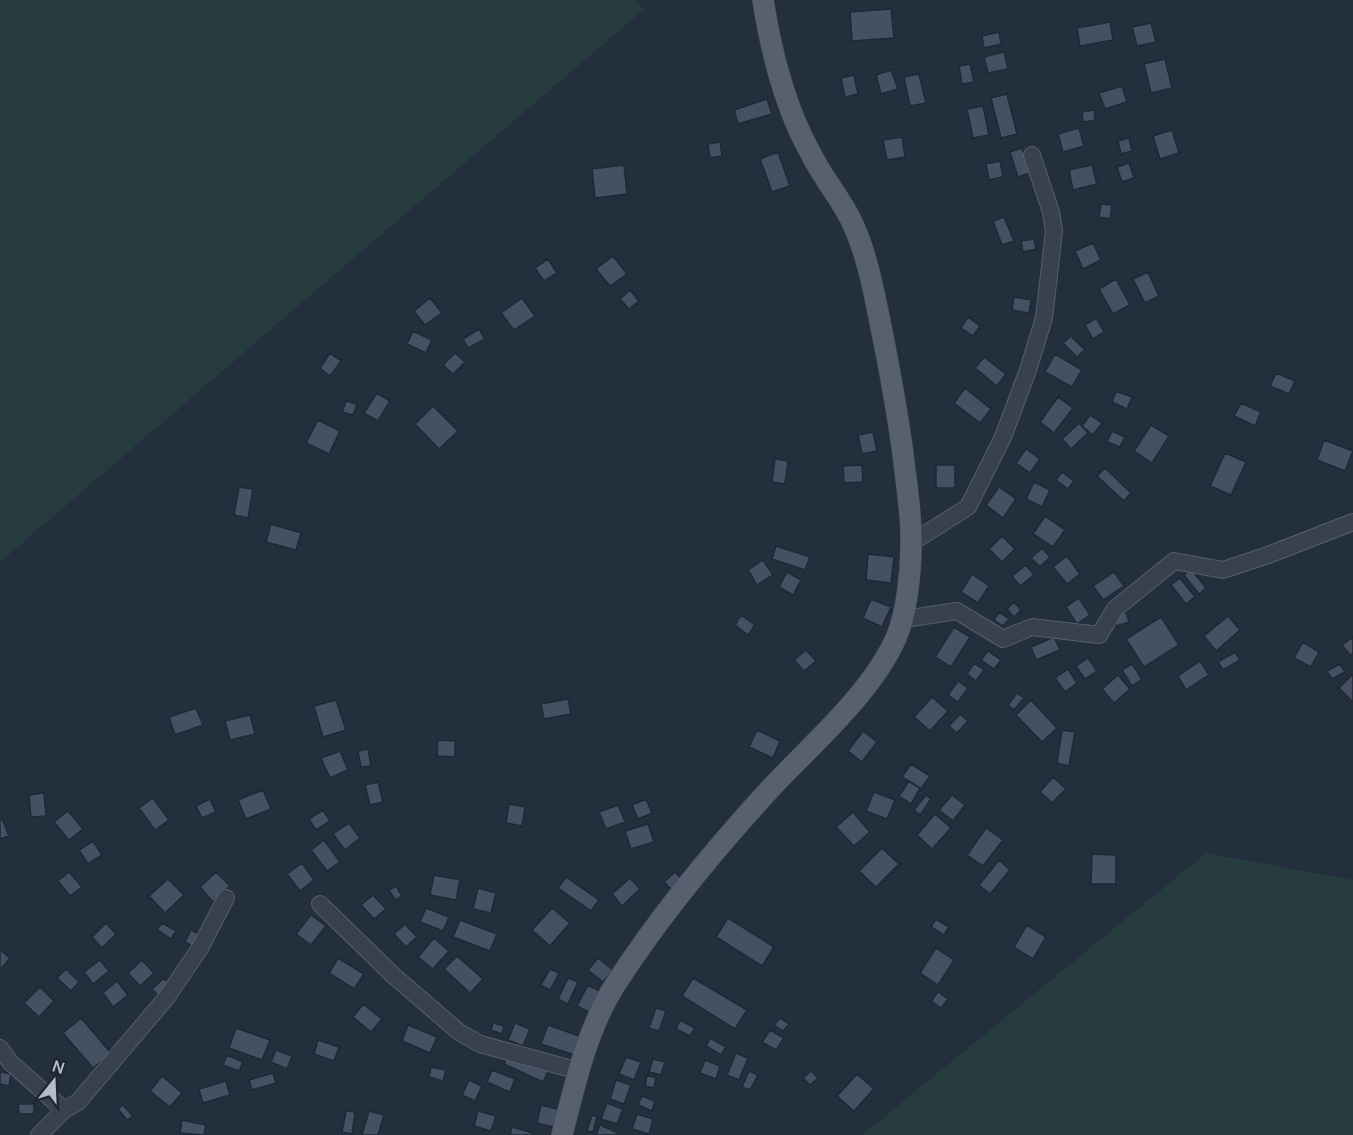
<svg xmlns="http://www.w3.org/2000/svg" width="1353" height="1135" font-family="Manrope,sans-serif">
  <style>
    .green { fill: #263c3f }
    .building { fill: #455162; stroke: #1f2835; stroke-width: 1.5 }
    .lines { fill: none; stroke-linecap: round; stroke-linejoin: round }
    .minor-casing { stroke: #565f6c; stroke-width: 18 }
    .major-casing { stroke: #414a57; stroke-width: 22 }
    .minor { stroke: #38414e; stroke-width: 16 }
    .major { stroke: #56606e; stroke-width: 21 }
  </style>
  <rect width="100%" height="100%" fill="#242f3e"/>
  <path class="green" d="M0 0H634L644 9 0 562Z
    M1206 853 1353 880V1135H862Z"/>
  <path class="building" d="M891 9 894 38 852 41 850 12Z
    M1110 22 1113 40 1080 46 1077 28Z
    M1151 23 1156 42 1137 46 1132 27Z
    M999 32 1001 44 984 48 982 36Z
    M1004 52 1008 69 988 73 984 57Z
    M1165 59 1172 88 1151 93 1144 64Z
    M970 64 974 82 962 84 959 66Z
    M891 70 898 89 881 94 876 75Z
    M919 74 926 103 910 106 904 77Z
    M854 75 858 94 845 97 841 78Z
    M1122 86 1127 102 1105 109 1099 93Z
    M1007 94 1017 134 1001 138 991 98Z
    M767 99 772 114 738 124 734 110Z
    M983 106 989 135 973 138 967 109Z
    M1094 110 1095 120 1083 122 1082 112Z
    M1079 128 1084 146 1063 152 1058 134Z
    M1172 130 1179 153 1160 159 1153 136Z
    M902 137 905 157 887 160 883 140Z
    M1129 138 1132 151 1121 154 1118 141Z
    M720 142 722 156 710 158 708 144Z
    M1022 148 1030 173 1018 177 1010 152Z
    M778 152 790 186 772 192 760 159Z
    M1000 161 1003 177 989 180 986 164Z
    M1129 163 1134 178 1122 182 1117 167Z
    M624 165 627 194 595 198 592 169Z
    M1092 165 1097 184 1073 190 1069 170Z
    M1101 204 1112 205 1110 219 1099 217Z
    M1004 217 1014 241 1002 245 993 221Z
    M1034 239 1036 249 1023 252 1021 241Z
    M1093 243 1101 260 1083 269 1075 251Z
    M613 256 627 274 610 286 596 269Z
    M548 259 557 273 544 281 535 268Z
    M1148 272 1159 296 1145 303 1133 279Z
    M1116 279 1130 305 1113 314 1099 289Z
    M630 290 639 301 629 309 620 299Z
    M1014 297 1031 300 1029 313 1012 310Z
    M430 298 442 313 425 325 414 311Z
    M522 298 535 316 514 330 501 313Z
    M968 317 980 326 973 336 961 328Z
    M1096 318 1104 332 1093 339 1085 325Z
    M479 329 485 339 468 348 463 339Z
    M413 331 432 340 426 353 407 344Z
    M1071 336 1085 350 1077 357 1063 343Z
    M330 353 341 361 330 376 320 368Z
    M455 353 465 362 453 374 443 365Z
    M1055 354 1082 370 1072 387 1045 372Z
    M984 357 1006 374 997 386 975 368Z
    M1276 373 1295 381 1289 394 1270 386Z
    M965 388 991 409 980 423 954 403Z
    M1116 391 1132 397 1127 409 1112 402Z
    M377 393 390 401 378 421 364 413Z
    M1058 397 1073 408 1054 433 1040 422Z
    M346 401 357 404 353 415 342 412Z
    M1241 403 1261 412 1255 426 1234 416Z
    M433 406 458 431 439 449 415 424Z
    M1090 415 1102 423 1093 435 1082 426Z
    M318 420 340 431 329 454 306 443Z
    M1079 423 1088 433 1071 449 1062 439Z
    M1151 425 1169 436 1152 463 1134 451Z
    M1112 431 1125 437 1120 447 1107 442Z
    M873 432 877 451 862 454 858 435Z
    M1324 440 1353 451 1345 471 1317 460Z
    M1026 449 1040 459 1030 473 1016 463Z
    M1225 453 1246 462 1231 495 1210 486Z
    M775 459 788 461 785 484 772 482Z
    M862 465 863 482 844 483 843 466Z
    M936 465H955V488H936Z
    M1105 468 1131 493 1124 501 1097 476Z
    M1062 472 1074 481 1068 489 1056 480Z
    M1034 482 1050 490 1042 507 1026 499Z
    M239 487 253 489 248 518 234 515Z
    M999 487 1016 499 1003 518 986 505Z
    M1045 516 1065 530 1053 547 1033 534Z
    M271 524 301 533 296 550 266 542Z
    M1002 536 1015 549 1002 562 989 549Z
    M776 546 810 557 805 570 772 559Z
    M1042 548 1050 557 1040 567 1031 558Z
    M868 554 894 557 891 583 866 580Z
    M1067 556 1080 574 1067 584 1053 567Z
    M763 560 773 575 757 585 748 570Z
    M1026 565 1034 575 1020 586 1012 576Z
    M1191 569 1206 588 1199 594 1184 575Z
    M787 572 801 580 793 595 779 587Z
    M1114 572 1124 586 1103 600 1093 586Z
    M972 574 989 586 978 603 961 592Z
    M1180 578 1195 597 1186 604 1171 585Z
    M1079 598 1090 615 1077 624 1066 607Z
    M871 599 891 607 882 627 863 618Z
    M1014 602 1021 610 1014 617 1007 609Z
    M999 612 1009 619 1003 626 994 620Z
    M1126 612 1129 622 1117 626 1114 616Z
    M741 615 755 625 748 635 735 625Z
    M1228 616 1240 630 1216 651 1204 636Z
    M1161 617 1179 645 1144 667 1126 639Z
    M954 627 970 637 951 667 935 657Z
    M1054 637 1060 650 1036 660 1031 647Z
    M1353 637V653L1350 655 1342 645Z
    M1303 642 1319 652 1311 667 1294 658Z
    M806 650 816 661 804 671 794 660Z
    M988 651 1001 660 994 669 981 660Z
    M1235 652 1240 660 1223 670 1218 662Z
    M1088 658 1097 671 1085 679 1076 666Z
    M1200 661 1209 675 1186 690 1178 676Z
    M974 663 984 670 976 681 967 674Z
    M1132 664 1142 679 1132 686 1122 670Z
    M1340 664 1345 672 1332 679 1327 671Z
    M1068 669 1077 683 1065 692 1055 678Z
    M1353 674V702L1339 688Z
    M1118 675 1130 689 1114 703 1102 689Z
    M958 681 968 688 958 702 948 695Z
    M1017 693 1024 698 1014 710 1008 705Z
    M932 697 948 711 930 731 914 717Z
    M568 699 571 714 544 719 541 704Z
    M336 700 346 730 323 737 314 706Z
    M1031 700 1057 728 1042 742 1016 715Z
    M196 708 203 725 175 735 169 717Z
    M960 714 968 721 957 733 949 726Z
    M250 715 255 734 230 740 225 721Z
    M757 730 780 741 773 758 749 747Z
    M1062 730 1075 732 1069 766 1057 763Z
    M863 731 877 742 862 762 848 751Z
    M438 740 455 741V757L437 756Z
    M368 749 371 766 361 767 358 751Z
    M340 751 348 770 330 778 321 758Z
    M911 764 930 776 921 789 902 777Z
    M1053 777 1066 789 1052 803 1040 792Z
    M909 781 920 788 911 804 899 796Z
    M378 782 383 802 370 805 365 785Z
    M263 790 271 809 246 819 238 800Z
    M874 792 895 800 887 819 866 811Z
    M44 793 46 816 31 817 29 795Z
    M926 795 931 799 920 815 914 810Z
    M952 795 965 805 953 821 939 810Z
    M153 798 169 820 155 830 139 808Z
    M210 799 216 812 202 818 196 806Z
    M646 799 652 813 638 819 632 805Z
    M509 804 525 807 522 826 506 823Z
    M618 805 625 822 606 829 599 812Z
    M323 810 330 821 316 830 309 819Z
    M68 811 83 829 69 840 54 822Z
    M853 812 870 832 854 846 836 827Z
    M935 814 951 828 932 849 917 835Z
    M2 819 9 836 0 839V820Z
    M349 823 360 838 345 850 333 834Z
    M648 824 654 842 631 849 625 831Z
    M986 828 1003 840 983 866 967 855Z
    M324 840 340 862 327 871 311 850Z
    M93 841 102 855 88 864 79 850Z
    M882 848 899 864 876 887 859 871Z
    M1092 854 1116 855V884H1091Z
    M999 860 1010 870 990 894 979 885Z
    M302 863 314 880 300 891 287 874Z
    M69 872 82 887 70 896 58 881Z
    M216 872 230 886 213 902 200 887Z
    M675 872 682 879 671 889 664 882Z
    M434 875 460 880 456 900 430 895Z
    M566 877 599 900 591 911 558 888Z
    M630 878 640 889 622 906 612 894Z
    M168 879 184 895 165 913 149 896Z
    M396 886 402 896 395 900 389 890Z
    M478 888 496 893 491 913 473 909Z
    M373 895 386 909 374 919 361 905Z
    M426 908 449 917 443 931 420 922Z
    M552 908 570 923 550 946 532 930Z
    M311 915 326 926 311 945 296 934Z
    M728 918 774 947 762 966 716 937Z
    M936 919 949 927 944 935 931 927Z
    M460 920 497 934 490 951 453 937Z
    M106 923 116 934 102 948 92 937Z
    M162 923 176 931 171 939 157 930Z
    M405 924 417 937 406 947 394 934Z
    M1027 925 1046 937 1033 959 1014 947Z
    M191 930 211 940 205 953 185 942Z
    M434 938 449 951 433 969 418 957Z
    M936 948 954 960 938 985 920 973Z
    M0 950 10 958 0 970Z
    M457 956 483 979 470 993 444 969Z
    M338 958 364 974 354 989 329 973Z
    M598 958 613 970 603 982 588 970Z
    M100 960 109 971 93 984 84 972Z
    M142 960 154 973 140 986 128 973Z
    M66 969 79 982 71 991 57 978Z
    M550 969 559 973 550 990 541 985Z
    M164 978 177 992 165 1003 152 989Z
    M568 978 578 982 568 1004 558 999Z
    M693 978 747 1010 735 1029 682 996Z
    M117 981 128 995 113 1007 103 993Z
    M588 985 602 992 591 1013 577 1006Z
    M40 987 54 1001 39 1017 24 1003Z
    M938 992 948 999 941 1008 931 1001Z
    M363 1004 382 1019 371 1032 353 1017Z
    M656 1008 666 1011 659 1031 649 1028Z
    M81 1018 111 1053 93 1068 63 1033Z
    M780 1018 789 1024 783 1031 774 1025Z
    M680 1020 695 1028 690 1036 676 1029Z
    M493 1023 504 1026 502 1034 491 1030Z
    M515 1023 530 1029 523 1046 508 1040Z
    M408 1025 437 1037 430 1053 402 1041Z
    M548 1025 582 1037 575 1055 541 1044Z
    M236 1028 270 1040 262 1060 229 1048Z
    M770 1030 784 1038 776 1050 762 1042Z
    M710 1038 726 1047 721 1055 706 1046Z
    M318 1040 339 1047 334 1061 314 1054Z
    M276 1050 292 1056 287 1069 271 1062Z
    M510 1051 549 1069 543 1082 504 1064Z
    M736 1053 748 1058 739 1080 727 1075Z
    M227 1055 243 1062 239 1071 223 1065Z
    M626 1057 641 1062 634 1080 619 1074Z
    M653 1059 665 1062 661 1075 649 1072Z
    M705 1060 720 1066 716 1079 700 1073Z
    M431 1067 446 1070 443 1081 429 1077Z
    M492 1070 515 1079 510 1092 487 1082Z
    M749 1071 758 1075 750 1090 742 1087Z
    M811 1071 818 1078 810 1085 803 1078Z
    M0 1072 11 1074 9 1086 0 1084Z
    M273 1073 276 1083 252 1090 249 1080Z
    M857 1074 874 1089 854 1111 837 1096Z
    M647 1075 656 1078 654 1088 645 1086Z
    M162 1076 182 1093 170 1107 150 1091Z
    M469 1080 482 1086 475 1101 462 1095Z
    M616 1080 631 1085 624 1104 610 1099Z
    M226 1081 230 1095 203 1103 199 1089Z
    M642 1096 655 1101 652 1111 638 1105Z
    M607 1103 623 1109 617 1124 601 1119Z
    M18 1104H34V1114H19Z
    M123 1105 133 1116 127 1120 118 1109Z
    M541 1105 561 1110 557 1128 537 1123Z
    M346 1111 355 1112 352 1134 342 1132Z
    M369 1111 384 1115 378 1135H362Z
    M478 1111 496 1116 491 1131 474 1126Z
    M637 1114 653 1119 649 1134 632 1129Z
    M592 1115 597 1117 593 1132 587 1131Z
    M182 1120 206 1125 204 1135 180 1133Z
    M600 1125 618 1133 617 1135H596Z
    M512 1127 533 1133 532 1135H510Z"/>
  <g class="lines">
    <g class="minor-casing">
      <path id="minor" d="M911 543 968 507 1003 437 1028 370 1044 318 1054 231 1051 212 1032 155
        M904 619 957 611 1003 639 1032 627 1099 635 1115 609 1174 561 1223 570 1268 555 1353 522
        M320 904 394 976 459 1032 480 1044 579 1071
        M0 1048 11 1063 64 1110
        M39 1135 64 1110 78 1102 167 997 200 948 226 898"/>
    </g>
    <g class="major-casing">
      <path id="major" d="M562 1135C575 1084 587 1029 615 985 660 915 714 850 770 789 812 744 871 694 896 638 907 613 911 571 911 544 912 514 906 483 903 454 897 410 889 366 880 322 873 287 866 250 850 218 838 195 821 175 810 152 785 107 771 51 763 0"/>
    </g>
    <use href="#minor" class="minor"/>
    <use href="#major" class="major"/>
  </g>
  <g transform="translate(54 1081) rotate(18)" stroke="#1d2633" stroke-width="4.5" paint-order="stroke">
  <path d="M0-4.5L10 22L0 15L-10 22Z" fill="#b4bcc9"/>
  <text y="-9" font-size="16" font-weight="bold" text-anchor="middle" fill="#b4bcc9">N</text>
  </g>
</svg>
